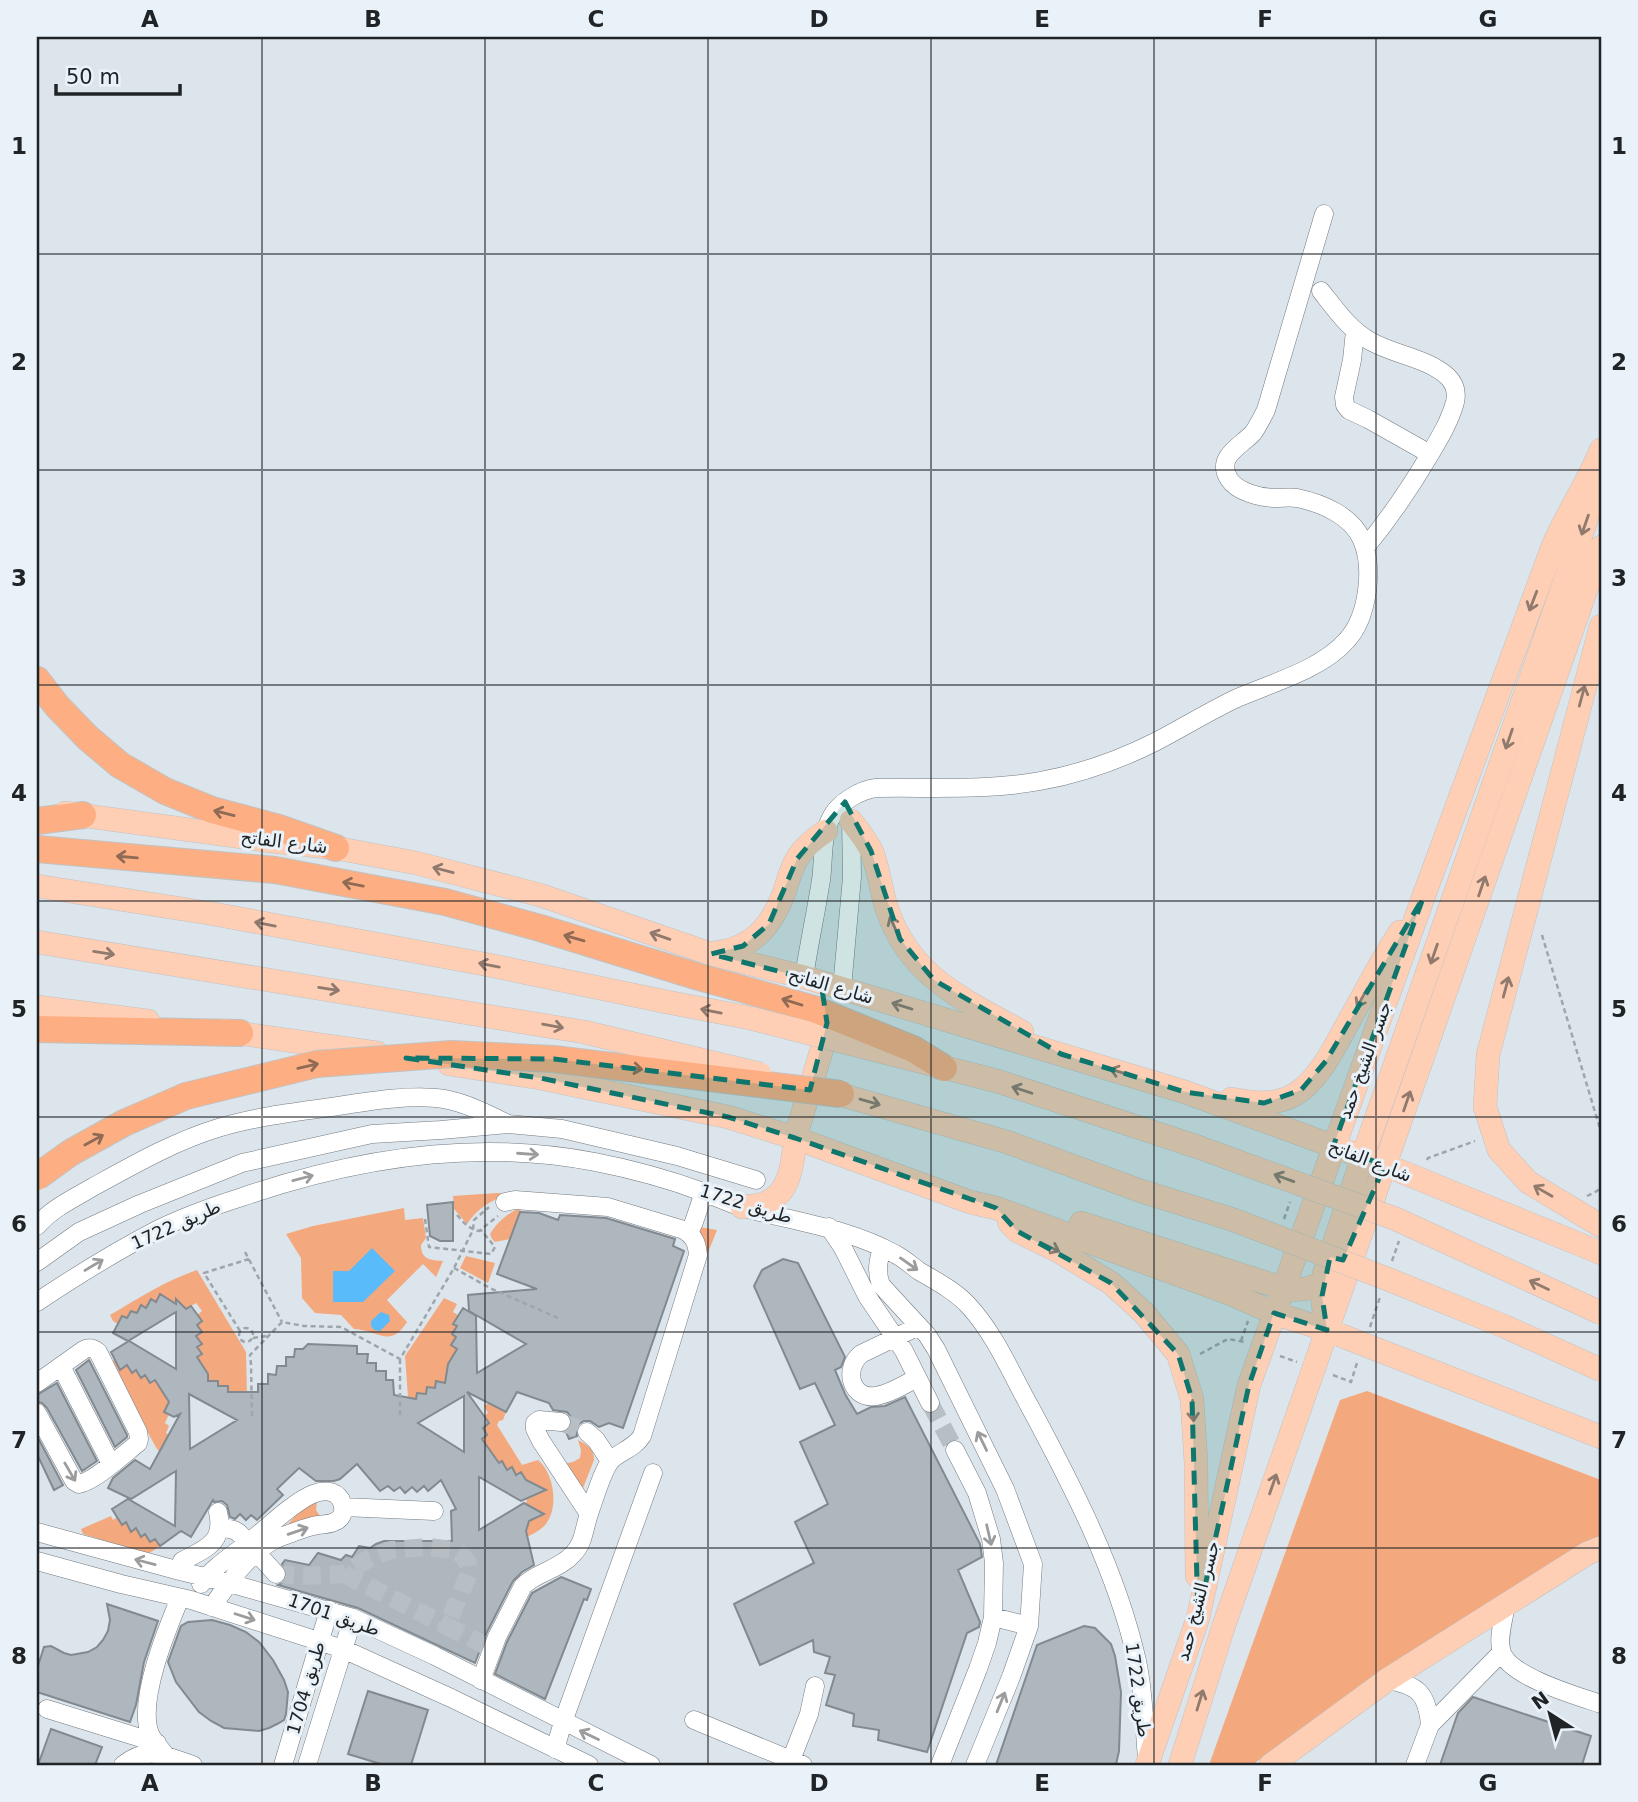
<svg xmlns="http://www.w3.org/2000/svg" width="1638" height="1802" font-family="'DejaVu Sans',Vazirmatn,sans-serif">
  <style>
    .green { fill: #f3a87e; fill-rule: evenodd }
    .water { fill: #5abbfb }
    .building { fill: #afb7be; stroke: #828a90; stroke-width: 2; fill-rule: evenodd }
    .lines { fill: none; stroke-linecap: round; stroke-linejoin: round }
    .minor-tunnel { stroke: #b7bec4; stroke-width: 18; stroke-dasharray: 18 9; stroke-linecap: butt }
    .minor-casing { stroke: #737a80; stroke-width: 19 }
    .major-casing { stroke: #c1c2c2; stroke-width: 24 }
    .highway-casing { stroke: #c1c2c2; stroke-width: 28 }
    .path { stroke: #9fa6ab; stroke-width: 2.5; stroke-dasharray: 5 3.5; stroke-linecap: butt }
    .minor { stroke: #fff; stroke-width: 18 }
    .major { stroke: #fecfb5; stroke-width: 23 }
    .highway { stroke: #fdaf83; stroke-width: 26 }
    .major-bridge-casing { stroke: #c1c2c2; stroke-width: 24; stroke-linecap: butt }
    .highway-bridge-casing { stroke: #c1c2c2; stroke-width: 28; stroke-linecap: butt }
    .major-bridge { stroke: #fecfb5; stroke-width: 23 }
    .highway-bridge { stroke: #fdaf83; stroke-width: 26 }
    .oneway { stroke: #907a6e }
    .oneway2 { stroke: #8f6a54 }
    .oneway3 { stroke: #9b9c9d }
    .marked { fill: #0f766e; fill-opacity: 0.2; stroke: #0f766e; stroke-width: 5; stroke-dasharray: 14 9; stroke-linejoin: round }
    .grid { fill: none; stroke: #212426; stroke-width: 2; stroke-opacity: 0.55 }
    .labels { text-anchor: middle; stroke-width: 6; stroke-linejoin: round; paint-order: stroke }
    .street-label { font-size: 18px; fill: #212426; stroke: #e9f2f9 }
    .neatline { fill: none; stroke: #212426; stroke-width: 2.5 }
    .grid-label { font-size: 23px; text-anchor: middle; font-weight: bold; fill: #212426 }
  </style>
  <rect width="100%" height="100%" fill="#dce5ec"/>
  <path class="green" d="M497 1193H516C495 1198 480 1205 467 1224L454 1209 453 1196Z
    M522 1207 510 1239 495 1242 492 1239 490 1234C498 1221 508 1213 522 1207Z
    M404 1208 405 1220 423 1218 426 1238 421 1245C421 1260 431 1260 443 1261L436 1277 423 1264 387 1300 407 1322C390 1349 378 1330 354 1329L341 1315 315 1313 302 1298 301 1258 286 1234 313 1226ZM333 1271H349L333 1302Z
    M694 1226 717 1230 707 1255 705 1246Z
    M466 1256 495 1263 488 1283 460 1268Z
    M197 1270 246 1352 247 1397H237L236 1392H228V1386H218V1381H208V1376L197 1357 201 1354 197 1347 202 1343 196 1336 201 1332 197 1325V1315L202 1311 196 1303 186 1309 180 1303 178 1305 161 1295 156 1302 146 1308 141 1305 137 1313 132 1311 127 1318 118 1324 113 1321 110 1315C139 1298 165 1281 197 1270Z
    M444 1298 457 1304 453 1312 458 1315 453 1323 457 1326 452 1334 456 1337 457 1349 453 1357 445 1383 436 1381 435 1388 427 1387 426 1394 418 1393 416 1399 408 1397 405 1356Z
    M117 1359 127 1365 132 1373 136 1370 141 1378 145 1375 151 1383 155 1380 170 1392 166 1400 169 1402V1414L165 1423 169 1426 166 1433 183 1442 160 1452 157 1449 109 1363Z
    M1367 1391 1601 1480V1557L1419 1648 1252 1765H1209L1340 1400Z
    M489 1403 506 1412 503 1420 499 1421 497 1425 522 1465 538 1460C554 1473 559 1507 546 1524 540 1532 525 1537 517 1542L527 1528 529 1521 543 1514 526 1504 527 1499 546 1490 526 1480 521 1472 516 1475 512 1467 507 1470 502 1461 497 1464 482 1439 487 1435 483 1428 484 1416 488 1413 484 1406Z
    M578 1440C587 1445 594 1448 594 1460L583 1488H579L563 1464 573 1462 580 1458 581 1450Z
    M317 1501 316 1510 320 1516 307 1519 281 1532 299 1512Z
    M111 1516 113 1520 117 1517 121 1524 126 1522 131 1531 136 1528 141 1536 145 1534 150 1542 155 1539 160 1546 148 1554 83 1534 81 1529Z"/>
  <path class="water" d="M372 1248 395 1271 363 1302H333V1271H349Z
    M381 1312 389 1315 390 1321 380 1331 374 1330 371 1326V1321Z"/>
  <path class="building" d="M453 1202V1241H440L430 1236 427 1205Z
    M520 1212 539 1213 558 1220 560 1215 606 1218 675 1239 673 1246 684 1251 623 1428 609 1423 599 1427 590 1421H584L579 1424 576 1429 577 1436 569 1439 566 1432 570 1429 572 1424 571 1417 567 1412 553 1410 549 1403 517 1392 506 1412 467 1392 489 1423 483 1428 487 1435 482 1439 499 1463 502 1461 507 1470 512 1467 516 1475 521 1472 526 1480 546 1490 521 1501 479 1477V1530L524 1503 544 1514 529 1521 526 1531 534 1565 522 1572 513 1581 487 1632 475 1663 358 1608 278 1585 284 1582 287 1577V1571L282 1564 285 1560 309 1565 318 1553 341 1560 346 1555 352 1557 359 1546 370 1548 376 1544 384 1541H452L451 1511 456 1509 441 1480 428 1491 424 1486 417 1492 412 1487 405 1493 400 1487 394 1491 388 1486 380 1491 357 1464 340 1479 334 1481H316L299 1468 277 1489 283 1495 257 1520 251 1515 246 1520 240 1514 235 1519 230 1517 227 1505 222 1501 214 1502 213 1500 191 1537 181 1531 160 1546 155 1539 150 1542 145 1534 141 1537 136 1528 131 1532 126 1522 122 1525 112 1509 128 1499 175 1526 176 1471 131 1499 108 1488 113 1478 135 1460 150 1469 180 1414 174 1417 164 1412 169 1402 155 1380 150 1383 145 1375 141 1378 136 1370 132 1373 127 1365 120 1370 111 1352 129 1341 176 1369V1312L128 1341 113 1333 122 1316 127 1318 131 1311 137 1313 141 1305 146 1308 151 1299 156 1302 160 1294 176 1304V1299L186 1309 191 1306 202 1321 197 1325 202 1332 196 1336 202 1344 197 1347 202 1354 197 1357 208 1374V1381H218V1386H228V1392H258V1384H268V1374L276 1375 277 1366H286V1357H294L295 1349H303L308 1344 357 1346V1354H368L367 1363H376V1371H386V1380H393L394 1395 416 1399 417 1393 426 1394 427 1387 435 1388 436 1381 445 1383 448 1364 457 1349 451 1345 456 1337 452 1334 457 1326 453 1324 463 1308 476 1316 477 1373 526 1344 469 1311 468 1295 537 1289 497 1274ZM189 1394 237 1420 190 1449 189 1395ZM464 1396V1452L418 1423Z
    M783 1259 798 1263 845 1357 841 1367 835 1370 845 1394 857 1414 871 1407 885 1406 905 1397 980 1544 982 1557 958 1570 980 1622 979 1627 967 1633 927 1752 878 1740 879 1730 853 1726 854 1714 826 1705 835 1675 825 1673 830 1657 814 1652 813 1640 760 1665 734 1604 814 1563 795 1522 828 1504 800 1442 835 1425 815 1383 800 1389 754 1286 762 1270Z
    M89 1360 127 1435V1437L115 1447 76 1370Z
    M57 1383 97 1461 82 1471 47 1408 42 1403 37 1402V1395Z
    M37 1436 63 1485 54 1490 37 1454Z
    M561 1577 591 1589 587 1600 584 1599 545 1699 495 1674 507 1642 532 1593Z
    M107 1604 158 1621 144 1662 136 1705 130 1722 37 1692V1669L44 1647 51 1646 64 1653 71 1655 88 1652 97 1647 103 1640 108 1631 110 1620Z
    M212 1620 230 1625 246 1632 259 1642 273 1660 284 1680 288 1692 286 1714 284 1720 277 1724 269 1728 259 1731 224 1728 211 1721 199 1712 176 1682 168 1662 181 1626 188 1622Z
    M1084 1626 1095 1628 1111 1644 1115 1656 1121 1692 1119 1751 1116 1765H996L1037 1645Z
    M368 1691 428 1710 411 1765H384L348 1754Z
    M1473 1697 1591 1736 1582 1765H1440L1458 1713Z
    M51 1729 102 1747 95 1765H38Z"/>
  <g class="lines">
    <path class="minor-tunnel" d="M930 1403 955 1450
      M561 1422 587 1432
      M276 1574 304 1576 344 1574 370 1558 391 1550 427 1547 454 1550 462 1555 468 1563 469 1573 447 1626 484 1645
      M344 1574 447 1626"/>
    <g class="minor-casing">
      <path id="minor" d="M1321 291C1336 310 1349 329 1370 341 1394 355 1428 358 1448 377 1455 384 1457 393 1455 402 1450 421 1439 439 1429 456 1410 488 1389 519 1365 548
        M1355 331 1352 360 1344 397 1345 405 1349 410 1368 419 1430 454
        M804 977C809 944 816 912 821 880 824 860 821 835 832 816 840 802 860 790 876 788 931 787 986 791 1040 781 1080 774 1119 760 1155 742 1182 728 1208 712 1235 699 1271 683 1321 670 1347 640 1368 617 1374 568 1362 540 1352 516 1322 503 1297 498 1290 497 1283 498 1276 498 1261 498 1237 492 1229 479 1215 457 1241 446 1253 433 1258 426 1262 418 1266 410L1324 214
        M842 988 852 877 851 819
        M37 1226C51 1209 74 1198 93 1187 133 1165 175 1141 218 1128 257 1116 298 1112 338 1106 369 1101 413 1094 444 1099 466 1103 488 1114 508 1124
        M829 1227 843 1248 867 1296 904 1351 930 1403
        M689 1233 694 1222 704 1192
        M882 1248C878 1261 876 1272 881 1285L927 1335 936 1349 1005 1489 1033 1564 1029 1626 1011 1677 975 1765
        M37 1262 79 1232 140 1204 242 1163 372 1134 441 1130 508 1124 562 1129 677 1156 756 1180
        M37 1302C76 1276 116 1251 159 1229 185 1216 214 1206 242 1197 355 1158 477 1139 595 1162 631 1169 668 1179 703 1192 717 1197 731 1204 745 1208 795 1222 848 1228 895 1254 903 1258 911 1265 919 1271 936 1281 955 1291 968 1305 995 1334 1011 1373 1030 1407 1073 1487 1117 1572 1137 1661 1144 1692 1144 1726 1147 1758
        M61 1366 111 1464
        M917 1378C905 1384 890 1394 876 1396 851 1400 843 1369 861 1354L919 1326
        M37 1383 82 1351C88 1347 92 1347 98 1352L138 1432 139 1439 138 1443C124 1454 95 1481 79 1484L74 1481 37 1413
        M561 1422 539 1420 535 1423V1429L541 1441 589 1514
        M587 1432 596 1440 610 1461
        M343 1507 434 1511
        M221 1527 234 1530 239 1533 276 1574
        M37 1532 180 1571 229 1583 353 1618 435 1656 651 1765
        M37 1561 121 1584 191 1600 343 1649 451 1698 589 1765
        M182 1561C205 1549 225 1543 218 1512
        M201 1584C213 1567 233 1555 249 1542 266 1529 293 1502 313 1494 323 1490 335 1490 341 1500 343 1505 344 1511 342 1515 340 1519 337 1521 334 1522 328 1525 320 1524 313 1526 301 1529 289 1534 278 1538 250 1551 229 1582 212 1607
        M1506 1604C1504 1619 1497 1639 1502 1653 1511 1677 1577 1696 1601 1704
        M993 1617 1029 1626
        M481 1680 497 1637 523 1586C536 1572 559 1570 573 1554 584 1543 584 1528 589 1514 593 1502 602 1473 609 1463 615 1453 633 1450 642 1436L698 1255C697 1243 694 1236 684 1230L608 1207 515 1200 505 1202
        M1387 1680C1418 1685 1427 1693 1430 1725
        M47 1709 157 1743
        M694 1720 803 1765
        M555 1749 563 1722 653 1473
        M166 1756C161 1749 153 1741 150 1734 137 1701 167 1629 180 1598
        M791 1760 809 1714 815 1686
        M123 1765C148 1745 165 1756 193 1765
        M283 1765 329 1610
        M307 1765 353 1618
        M940 1765 978 1669 987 1643 993 1617 994 1563 991 1539 977 1493 955 1450
        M1415 1765 1430 1725 1502 1652"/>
    </g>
    <g class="major-casing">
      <path id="major" d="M1601 626 1488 1055 1485 1107 1499 1150 1528 1182 1601 1226
        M65 813 271 841 336 848 416 863 540 895 711 954 804 977 1185 1092 1385 1165 1601 1253
        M851 821C859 831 867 841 872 852 879 871 881 891 887 909 910 977 964 1000 1022 1032
        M714 953C752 949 771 927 784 893 788 881 791 868 798 857 805 846 815 838 826 831
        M37 1007 148 1021
        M224 1031 377 1053
        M449 1064 540 1078 728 1117 795 1138 970 1202 996 1208 1231 1294 1274 1313 1327 1330 1601 1437
        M1231 1099C1253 1103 1274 1106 1294 1095 1321 1080 1339 1038 1354 1012 1369 985 1383 958 1400 932
        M742 1207C750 1206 758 1206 765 1203 791 1194 793 1161 795 1138L825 1039 827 1017
        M1009 1222 1017 1231 1060 1252 1111 1283 1144 1313 1178 1354 1192 1399 1196 1463 1197 1576
        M1081 1223 1282 1288C1303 1292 1317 1288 1332 1275
        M1326 1326 1322 1296 1324 1274 1366 1147 1586 521 1598 475
        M1147 1765 1198 1618 1249 1385 1423 898 1553 546C1567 513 1588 483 1601 450
        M1180 1765 1223 1628 1601 547
        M1271 1765 1387 1680 1588 1553 1601 1548"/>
    </g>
    <g class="highway-casing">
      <path id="highway" d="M37 680 57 706 88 738 120 765 165 791 212 810 279 828 336 848
        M37 821 83 815
        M37 1029 240 1033"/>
    </g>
    <path class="path" d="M1542 935 1601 1132
      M1427 1160 1428 1158 1475 1141
      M1587 1196 1597 1191 1601 1187
      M457 1215C464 1223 469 1229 479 1231L498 1216
      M425 1219 429 1247 491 1254 495 1247 481 1230
      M1284 1219 1290 1202
      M245 1252 282 1322
      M1392 1261 1399 1241
      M454 1268 490 1288 558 1318
      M1370 1327 1380 1297
      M239 1335a7 7 0 1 1 14 0a7 7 0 1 1-14 0Z
      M240 1331 204 1273 249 1259
      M253 1338 267 1336
      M1241 1341 1248 1321
      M1200 1354 1228 1339 1245 1342
      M1280 1356 1297 1362
      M400 1359V1416
      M1333 1375 1351 1382 1357 1363
      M252 1416 251 1364 250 1355 282 1322 304 1326 341 1327 400 1359 454 1268 473 1230 474 1220 489 1207"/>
    <use href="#minor" class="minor"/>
    <use href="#major" class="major"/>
    <use href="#highway" class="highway"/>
    <g class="major-bridge-casing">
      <path id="major-bridge" d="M37 886 214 914 489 965 667 1002 750 1018 997 1081 1198 1147 1396 1219 1601 1313
        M37 942 584 1032 760 1074
        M824 1090 1007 1142 1141 1191 1234 1220 1390 1280 1506 1327 1601 1370"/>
    </g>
    <g class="highway-bridge-casing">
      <path id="highway-bridge" d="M37 849 275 870 445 902 540 928 699 977 814 1009 913 1049 944 1068
        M37 1177 70 1153 124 1123 186 1096 317 1064 452 1054 554 1059 841 1094"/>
    </g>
    <use href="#major-bridge" class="major-bridge"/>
    <use href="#highway-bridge" class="highway-bridge"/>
  </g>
  <defs><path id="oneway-shaft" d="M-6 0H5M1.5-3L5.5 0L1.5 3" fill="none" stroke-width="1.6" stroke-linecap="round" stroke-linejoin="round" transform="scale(1.75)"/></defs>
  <g class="oneway">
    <use href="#oneway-shaft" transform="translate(1585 525) rotate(109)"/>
    <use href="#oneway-shaft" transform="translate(1533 601) rotate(111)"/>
    <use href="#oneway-shaft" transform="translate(1582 696) rotate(-75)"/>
    <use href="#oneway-shaft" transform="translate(1509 739) rotate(109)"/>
    <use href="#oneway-shaft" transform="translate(443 870) rotate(-165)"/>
    <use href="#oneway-shaft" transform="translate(1482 886) rotate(-71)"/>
    <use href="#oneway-shaft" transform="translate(265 924) rotate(-169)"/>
    <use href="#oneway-shaft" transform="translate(894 926) rotate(-114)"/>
    <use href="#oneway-shaft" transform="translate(660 936) rotate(-161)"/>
    <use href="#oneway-shaft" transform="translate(104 953) rotate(9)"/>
    <use href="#oneway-shaft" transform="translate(1434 954) rotate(109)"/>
    <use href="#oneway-shaft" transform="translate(489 965) rotate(-169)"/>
    <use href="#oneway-shaft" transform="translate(1506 987) rotate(-75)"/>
    <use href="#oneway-shaft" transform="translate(329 989) rotate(9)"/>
    <use href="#oneway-shaft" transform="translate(1362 998) rotate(119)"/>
    <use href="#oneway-shaft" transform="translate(902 1006) rotate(-163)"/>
    <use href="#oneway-shaft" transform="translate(711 1011) rotate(-169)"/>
    <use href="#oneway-shaft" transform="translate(553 1026) rotate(10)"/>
    <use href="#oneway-shaft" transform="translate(1120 1072) rotate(-163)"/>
    <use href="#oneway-shaft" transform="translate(1022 1090) rotate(-162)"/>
    <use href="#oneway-shaft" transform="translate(1407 1101) rotate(-71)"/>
    <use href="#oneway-shaft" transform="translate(870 1102) rotate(16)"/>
    <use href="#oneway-shaft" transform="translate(1284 1178) rotate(-160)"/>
    <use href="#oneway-shaft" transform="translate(1543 1191) rotate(-150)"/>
    <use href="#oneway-shaft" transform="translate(1050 1247) rotate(26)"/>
    <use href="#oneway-shaft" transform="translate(1539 1285) rotate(-155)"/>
    <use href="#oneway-shaft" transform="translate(1193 1411) rotate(87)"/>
    <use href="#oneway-shaft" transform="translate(1273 1484) rotate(-71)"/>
    <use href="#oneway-shaft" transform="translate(1200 1700) rotate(-73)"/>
  </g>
  <g class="oneway2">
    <use href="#oneway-shaft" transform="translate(224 813) rotate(-166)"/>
    <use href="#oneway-shaft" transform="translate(127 857) rotate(-175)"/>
    <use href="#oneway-shaft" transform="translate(353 884) rotate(-169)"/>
    <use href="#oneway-shaft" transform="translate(574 938) rotate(-164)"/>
    <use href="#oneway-shaft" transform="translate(792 1002) rotate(-163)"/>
    <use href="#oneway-shaft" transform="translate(308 1066) rotate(-13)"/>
    <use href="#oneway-shaft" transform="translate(632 1068) rotate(7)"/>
    <use href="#oneway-shaft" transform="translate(94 1140) rotate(-29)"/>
  </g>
  <g class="oneway3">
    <use href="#oneway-shaft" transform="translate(528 1154) rotate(4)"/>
    <use href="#oneway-shaft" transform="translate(303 1178) rotate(-15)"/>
    <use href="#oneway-shaft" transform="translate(909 1264) rotate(35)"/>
    <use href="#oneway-shaft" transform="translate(94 1265) rotate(-31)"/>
    <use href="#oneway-shaft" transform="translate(982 1441) rotate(-116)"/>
    <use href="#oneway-shaft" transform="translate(70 1472) rotate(60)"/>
    <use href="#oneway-shaft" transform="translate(298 1531) rotate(-19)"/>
    <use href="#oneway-shaft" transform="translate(989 1535) rotate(77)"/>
    <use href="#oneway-shaft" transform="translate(145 1562) rotate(-165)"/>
    <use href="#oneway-shaft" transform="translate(245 1617) rotate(18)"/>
    <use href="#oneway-shaft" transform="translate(1001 1702) rotate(-68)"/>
    <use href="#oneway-shaft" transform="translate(589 1735) rotate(-154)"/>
  </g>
  <path class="marked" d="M845 802 871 851 900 939 934 980 1061 1054 1185 1092 1264 1103 1301 1090 1326 1061 1423 898 1333 1147 1385 1165 1343 1260 1330 1257 1322 1296 1327 1330 1274 1313 1249 1385 1198 1618 1192 1399 1178 1354 1111 1283 1017 1231 996 1208 795 1138 728 1117 540 1078 406 1058 554 1059 810 1090 827 1023 821 982 711 954 743 946 769 924 797 859Z"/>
  <path class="grid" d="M262 37V1765M485 37V1765M708 37V1765M931 37V1765M1154 37V1765M1376 37V1765M37 254H1601M37 470H1601M37 685H1601M37 901H1601M37 1117H1601M37 1332H1601M37 1548H1601"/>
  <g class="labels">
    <g class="street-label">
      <text transform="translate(284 842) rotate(7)" y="6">شارع الفاتح</text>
      <text transform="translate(831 986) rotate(16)" y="6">شارع الفاتح</text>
      <text transform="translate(1365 1060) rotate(-70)" y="6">جسر الشيخ حمد</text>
      <text transform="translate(1370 1161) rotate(21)" y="6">شارع الفاتح</text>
      <text transform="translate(746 1204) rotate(17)" y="6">طريق 1722</text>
      <text transform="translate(176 1225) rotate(-24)" y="6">طريق 1722</text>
      <text transform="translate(1198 1601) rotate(-75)" y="6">جسر الشيخ حمد</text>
      <text transform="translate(334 1615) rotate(19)" y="6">طريق 1701</text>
      <text transform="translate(306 1688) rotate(-74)" y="6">طريق 1704</text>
      <text transform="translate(1138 1690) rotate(82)" y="6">طريق 1722</text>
    </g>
  </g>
  <rect width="1638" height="1802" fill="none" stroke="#e9f2f9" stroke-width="77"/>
  <g transform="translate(1550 1714) rotate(324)" stroke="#e9f2f9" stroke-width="5" paint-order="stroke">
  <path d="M0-5L12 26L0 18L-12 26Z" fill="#212426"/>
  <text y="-10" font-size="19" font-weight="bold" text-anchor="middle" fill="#212426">N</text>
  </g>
  <path d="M56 84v10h124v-10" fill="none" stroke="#212426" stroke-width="3.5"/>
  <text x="66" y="84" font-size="21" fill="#212426" stroke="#e9f2f9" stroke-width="5" paint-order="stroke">50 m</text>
  <rect x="38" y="38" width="1562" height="1726" class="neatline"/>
  <g class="grid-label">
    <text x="150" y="27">A</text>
    <text x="373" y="27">B</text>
    <text x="596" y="27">C</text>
    <text x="819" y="27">D</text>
    <text x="1042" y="27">E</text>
    <text x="1265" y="27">F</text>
    <text x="1488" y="27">G</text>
    <text x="19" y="154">1</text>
    <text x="1619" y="154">1</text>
    <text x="19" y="370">2</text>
    <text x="1619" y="370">2</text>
    <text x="19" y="586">3</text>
    <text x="1619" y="586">3</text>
    <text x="19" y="801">4</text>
    <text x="1619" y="801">4</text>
    <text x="19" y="1017">5</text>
    <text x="1619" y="1017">5</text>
    <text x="19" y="1232">6</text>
    <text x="1619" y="1232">6</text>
    <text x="19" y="1448">7</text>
    <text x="1619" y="1448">7</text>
    <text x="19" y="1664">8</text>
    <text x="1619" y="1664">8</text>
    <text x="150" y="1791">A</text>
    <text x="373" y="1791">B</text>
    <text x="596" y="1791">C</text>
    <text x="819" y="1791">D</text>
    <text x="1042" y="1791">E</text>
    <text x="1265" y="1791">F</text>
    <text x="1488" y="1791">G</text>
  </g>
</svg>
